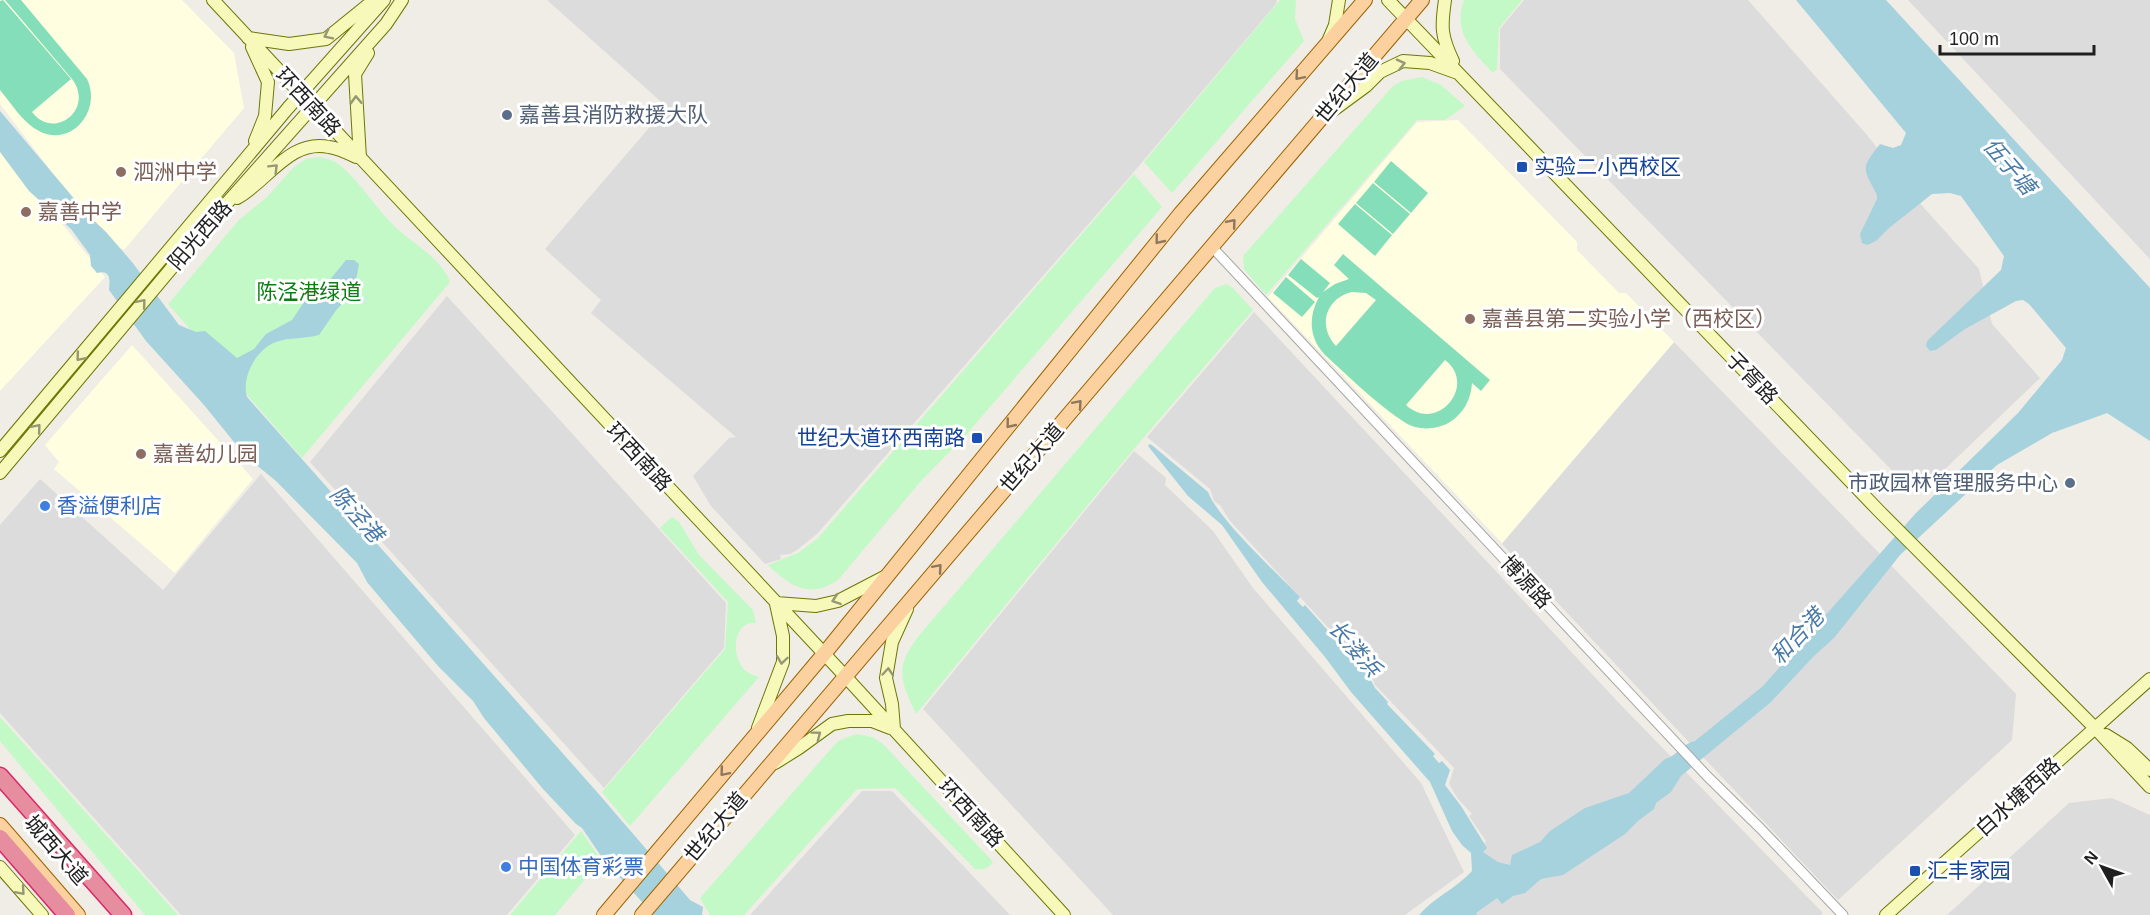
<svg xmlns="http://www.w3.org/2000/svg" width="2150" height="915" font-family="Arial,'Noto Sans SC',sans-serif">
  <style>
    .residential { fill: #dddcdc }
    .education { fill: #fffee0 }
    .park { fill: #c3f9c6 }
    .pitch { fill: #84deb9; fill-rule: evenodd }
    .water { fill: #a6d2dd }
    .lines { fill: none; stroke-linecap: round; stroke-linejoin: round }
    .street-casing { stroke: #a6a6a6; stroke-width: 11 }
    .secondary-casing { stroke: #6d7706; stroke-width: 14 }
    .primary-casing { stroke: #996401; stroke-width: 16 }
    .highway-casing { stroke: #da2768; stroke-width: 19 }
    .street { stroke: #fff; stroke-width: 9 }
    .secondary { stroke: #f7f9ba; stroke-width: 12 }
    .primary { stroke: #fbd19f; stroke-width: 14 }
    .highway { stroke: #e68ea0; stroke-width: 16 }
    .oneway { stroke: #969774 }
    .oneway2 { stroke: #8d785f }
    .service-dot { fill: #5c6f8a; stroke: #fff; stroke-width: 2 }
    .transit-dot { fill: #1a4fb4; stroke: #fff; stroke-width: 2 }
    .education-dot { fill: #8d6e63; stroke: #fff; stroke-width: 2 }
    .shop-dot { fill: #3f7fe0; stroke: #fff; stroke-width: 2 }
    .labels { text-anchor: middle; stroke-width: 6; stroke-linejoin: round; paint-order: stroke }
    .street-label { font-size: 21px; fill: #1f1f1f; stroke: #fff }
    .service-label { font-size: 21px; fill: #4e5e75; stroke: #fff; text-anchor: start }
    .transit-label { font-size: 21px; fill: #164399; stroke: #fff; text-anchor: start }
    .education-label { font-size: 21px; fill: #785e54; stroke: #fff; text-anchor: start }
    .park-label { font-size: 21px; fill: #0c7e13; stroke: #fff }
    .shop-label { font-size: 21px; fill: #366cbe; stroke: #fff; text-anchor: start }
    .water-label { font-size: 22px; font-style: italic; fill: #497aa7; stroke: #fff }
  </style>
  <rect width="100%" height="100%" fill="#f0ece6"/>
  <path class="residential" d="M547 0H1277L1276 4 1127 180 817 534 797 550 790 554 780 555 781 559 765 564 711 506 693 476 729 438 736 437 591 313 601 300 545 249 667 107Z
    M1524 0H1748L1867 135 1925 209 1979 269 1992 324 2040 378 1917 496 1500 69V29Z
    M1908 0H2150V259Z
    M447 296 726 603 724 648 604 788 310 462Z
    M1254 312 1617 701 1823 913 1821 915H1469L1480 850 1486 841 1469 816 1472 814 1458 799 1449 784 1454 768 1375 685 1369 670 1361 660 1347 648 1230 521 1220 505 1214 501 1210 489 1147 437Z
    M1674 342 2016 694 2012 740 1838 900 1502 544Z
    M1134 451 1166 478 1165 485 1213 531 1253 588 1421 783 1464 872 1405 915H1113L923 709Z
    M261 474 575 835 507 915H181L0 713V525L40 479 163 590Z
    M862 791H892L1010 915H750Z
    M2112 798 2150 815V915H1947L2069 803Z"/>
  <path class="education" d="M0 0H182L234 53 244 108 124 250 101 237 0 104Z
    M1458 120 1577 242V250L1619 293H1626L1674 342 1502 543 1268 297 1417 122Z
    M0 147 105 277 0 391Z
    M132 345 253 479 175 573 54 469 59 462 45 445Z"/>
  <path class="park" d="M1280 0H1296L1295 19 1304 41 1172 193 1144 162Z
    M1464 0H1522L1499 28 1497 69 1493 73C1473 52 1452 32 1464 0Z
    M1422 77 1441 85 1465 106 1445 120H1417L1266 295 1244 269 1243 256 1393 86 1402 81Z
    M319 157C325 158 332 160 337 163 362 182 377 212 401 232 417 246 442 260 450 282L302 458 168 304 239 220 267 197 294 167 306 159Z
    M1134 174 1162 207 965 436 920 482 838 580C809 600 789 585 768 565L798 553 818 538Z
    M1227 284 1233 288 1253 310 1133 450 916 714C901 681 894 670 917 638L1215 288Z
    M672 517 679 522 699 555 753 610 756 623C753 623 750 623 747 624 732 632 734 656 742 667 746 673 753 675 759 677L630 826 602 792 725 649 728 602 660 528Z
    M0 717 178 915H145L0 741Z
    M856 734 872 737 883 744 993 862C988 869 983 870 975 869L895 788 857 789 744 915H710L700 898 838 741Z
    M581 831 601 860 555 915H510Z"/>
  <path class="pitch" d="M3 0 71 79 32 112C54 141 95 109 72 79L5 0H21L87 79C102 110 72 148 39 131 23 123 11 103 0 90V1Z
    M1391 161 1428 193 1411 213 1374 182Z
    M1373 183 1410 214 1393 234 1356 203Z
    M1355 204 1392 235 1375 256 1338 224Z
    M1343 254 1490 380 1481 391 1472 383C1471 399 1464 413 1450 422 1440 428 1427 430 1415 427 1394 421 1344 372 1325 355 1309 338 1308 317 1319 297L1317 298 1288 275 1301 259 1330 283 1323 292 1335 284 1349 279 1334 265ZM1352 292 1366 293 1376 300 1336 346C1317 326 1326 298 1352 292ZM1445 360C1478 385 1437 434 1406 405Z
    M1286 277 1315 302 1302 317 1273 293Z"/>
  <path class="water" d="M1796 0H1886L2150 288V441L2107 413 2052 433 1997 465 1900 555 1834 638 1814 656 1771 702 1681 776 1671 792 1656 803 1654 809 1638 821 1625 834 1563 875 1541 879 1525 893 1513 896 1502 904 1497 898 1476 913 1477 915H1419C1434 897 1457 888 1472 871L1471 853 1462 845 1452 831 1430 782 1351 692 1325 657 1262 582 1222 525 1188 496 1148 446 1150 444 1153 446 1208 492C1218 519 1277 573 1300 597L1297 601 1303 607 1305 605 1348 653 1362 664 1375 688 1388 702 1387 704 1435 754 1433 756 1439 763 1442 761 1450 770 1445 785 1461 806 1487 848 1483 852 1498 862 1510 865 1512 855 1540 842 1550 831 1585 808 1629 793 1665 759C1677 756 1683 743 1695 741L1763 686 1915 514 2018 413 2062 360 2066 348 2029 304 2023 300 2016 301 1965 329 1936 350 1930 351 1926 346 1927 341 2001 270 2004 256 1961 196 1950 193 1932 194 1889 228 1876 241 1867 245 1862 243 1860 234 1877 199V195C1863 168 1860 169 1880 144L1893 148 1901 145 1906 133Z
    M0 111 88 215 106 232 132 262 179 325 196 332 205 331 237 358 254 349 266 334 292 320 312 290 328 282 346 260H354L359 264 355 286 350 296 337 309 319 335C305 339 289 337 276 342 256 349 241 378 247 397L597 792 690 900 703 907 702 915H654L603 859 582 828 576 824 543 789 484 718 473 701 438 666 393 613 367 582 357 563 276 481 249 459 245 450 234 442 204 405 146 341 109 290C110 280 111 269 97 273L91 266 90 255 71 229 29 191 0 152Z"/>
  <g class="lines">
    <g class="street-casing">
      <path id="street" d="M1212 247 1707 776 1760 828 1843 915"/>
    </g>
    <g class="secondary-casing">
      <path id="secondary" d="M213 0 845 676 1064 915
        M1388 0 1879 511 2095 728 2150 787
        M1445 0C1441 27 1441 36 1453 61
        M248 38 289 44 326 39 374 0
        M1329 39 1335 25 1339 0
        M252 47 268 82 265 116 255 141
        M1332 111 1366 86 1380 72 1403 61 1430 63 1455 72
        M360 158 355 74 368 53
        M237 198C268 181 289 139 329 147 338 148 348 153 356 157
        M0 451 288 108 384 0
        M0 473 211 221 386 24 402 0
        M776 603 816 606 838 601 888 575
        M758 728 783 662V636L776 604
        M894 729 892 704 886 678 892 642 907 609
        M2106 735 2127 748 2150 770
        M775 763 799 748 832 724 848 721H872L890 728
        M0 867 42 915
        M1886 915 2150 679"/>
    </g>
    <g class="primary-casing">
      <path id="primary" d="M0 825 78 915
        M604 915 824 654 1181 213 1365 0
        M642 915 1422 0"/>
    </g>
    <g class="highway-casing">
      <path id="highway" d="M0 776 123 915
        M0 838 67 915"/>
    </g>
    <use href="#street" class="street"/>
    <use href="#secondary" class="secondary"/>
    <use href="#primary" class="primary"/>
    <use href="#highway" class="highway"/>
  </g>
  <defs><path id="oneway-chevron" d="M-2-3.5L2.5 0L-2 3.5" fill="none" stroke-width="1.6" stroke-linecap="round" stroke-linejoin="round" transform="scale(1.5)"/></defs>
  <g class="oneway">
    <use href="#oneway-chevron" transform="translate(328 35) rotate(154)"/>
    <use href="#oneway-chevron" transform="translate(1401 64) rotate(-14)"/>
    <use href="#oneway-chevron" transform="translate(356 100) rotate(-92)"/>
    <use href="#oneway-chevron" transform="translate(274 168) rotate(-45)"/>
    <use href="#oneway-chevron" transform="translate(142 303) rotate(-50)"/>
    <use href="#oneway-chevron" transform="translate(80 357) rotate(130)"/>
    <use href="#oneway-chevron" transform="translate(37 428) rotate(-50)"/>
    <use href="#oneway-chevron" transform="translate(836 600) rotate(161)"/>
    <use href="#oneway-chevron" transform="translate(782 660) rotate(98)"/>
    <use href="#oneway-chevron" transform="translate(888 672) rotate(-85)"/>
    <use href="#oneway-chevron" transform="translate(817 735) rotate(-37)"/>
    <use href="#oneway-chevron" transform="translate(21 891) rotate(49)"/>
  </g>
  <g class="oneway2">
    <use href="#oneway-chevron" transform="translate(1299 76) rotate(131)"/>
    <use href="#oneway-chevron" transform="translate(1232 223) rotate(-50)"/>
    <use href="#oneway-chevron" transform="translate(1159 240) rotate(129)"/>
    <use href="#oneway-chevron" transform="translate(1078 404) rotate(-49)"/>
    <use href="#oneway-chevron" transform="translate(1010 424) rotate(129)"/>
    <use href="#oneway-chevron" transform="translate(938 568) rotate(-49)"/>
    <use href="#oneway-chevron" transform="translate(724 772) rotate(130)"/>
  </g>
  <g class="service-dot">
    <circle cx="507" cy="115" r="6"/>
    <circle cx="2070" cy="483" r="6"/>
  </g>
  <g class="transit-dot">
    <rect x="1516" y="161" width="12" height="12" rx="3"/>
    <rect x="971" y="432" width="12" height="12" rx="3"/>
    <rect x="1909" y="865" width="12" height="12" rx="3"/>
  </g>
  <g class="education-dot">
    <circle cx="121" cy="172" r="6"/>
    <circle cx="26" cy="212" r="6"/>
    <circle cx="1470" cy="319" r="6"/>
    <circle cx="141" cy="454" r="6"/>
  </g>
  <g class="shop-dot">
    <circle cx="45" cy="506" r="6"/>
    <circle cx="506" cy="867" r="6"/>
  </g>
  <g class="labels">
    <g class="street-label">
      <text transform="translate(1347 88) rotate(-50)" y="7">世纪大道</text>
      <text transform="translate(308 102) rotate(47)" y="7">环西南路</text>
      <text transform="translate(200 235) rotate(-49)" y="7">阳光西路</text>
      <text transform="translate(1752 378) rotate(46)" y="7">子胥路</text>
      <text transform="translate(639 457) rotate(47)" y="7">环西南路</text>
      <text transform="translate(1032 458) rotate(-49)" y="7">世纪大道</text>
      <text transform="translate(1526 582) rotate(47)" y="7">博源路</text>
      <text transform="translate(2018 797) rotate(-42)" y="7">白水塘西路</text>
      <text transform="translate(971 813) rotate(47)" y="7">环西南路</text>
      <text transform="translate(716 827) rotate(-50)" y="7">世纪大道</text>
      <text transform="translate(56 850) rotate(49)" y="7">城西大道</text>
    </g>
    <g class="service-label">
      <text x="519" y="122">嘉善县消防救援大队</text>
      <text x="2058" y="490" text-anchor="end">市政园林管理服务中心</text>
    </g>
    <g class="transit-label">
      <text x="1534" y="174">实验二小西校区</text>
      <text x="965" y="445" text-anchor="end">世纪大道环西南路</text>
      <text x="1927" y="878">汇丰家园</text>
    </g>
    <g class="education-label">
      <text x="133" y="179">泗洲中学</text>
      <text x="38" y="219">嘉善中学</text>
      <text x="1482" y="326">嘉善县第二实验小学（西校区）</text>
      <text x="153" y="461">嘉善幼儿园</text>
    </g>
    <g class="park-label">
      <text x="309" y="299">陈泾港绿道</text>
    </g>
    <g class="shop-label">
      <text x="57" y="513">香溢便利店</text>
      <text x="518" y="874">中国体育彩票</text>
    </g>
    <g class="water-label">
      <text transform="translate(2010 166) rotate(49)" y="8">伍子塘</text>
      <text transform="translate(357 514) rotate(48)" y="8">陈泾港</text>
      <text transform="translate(1797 636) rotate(-47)" y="8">和合港</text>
      <text transform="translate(1355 648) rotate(49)" y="8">长溇浜</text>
    </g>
  </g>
  <g transform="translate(2102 867) rotate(310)" stroke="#ffffff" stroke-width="4.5" paint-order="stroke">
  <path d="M0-4.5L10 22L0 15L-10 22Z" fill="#1f1f1f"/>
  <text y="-9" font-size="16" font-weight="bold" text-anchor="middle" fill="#1f1f1f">N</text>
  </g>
  <path d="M1940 45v9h154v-9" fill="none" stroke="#1f1f1f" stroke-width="3"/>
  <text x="1949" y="45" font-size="18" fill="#1f1f1f" stroke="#ffffff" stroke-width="4.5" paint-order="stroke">100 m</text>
</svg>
